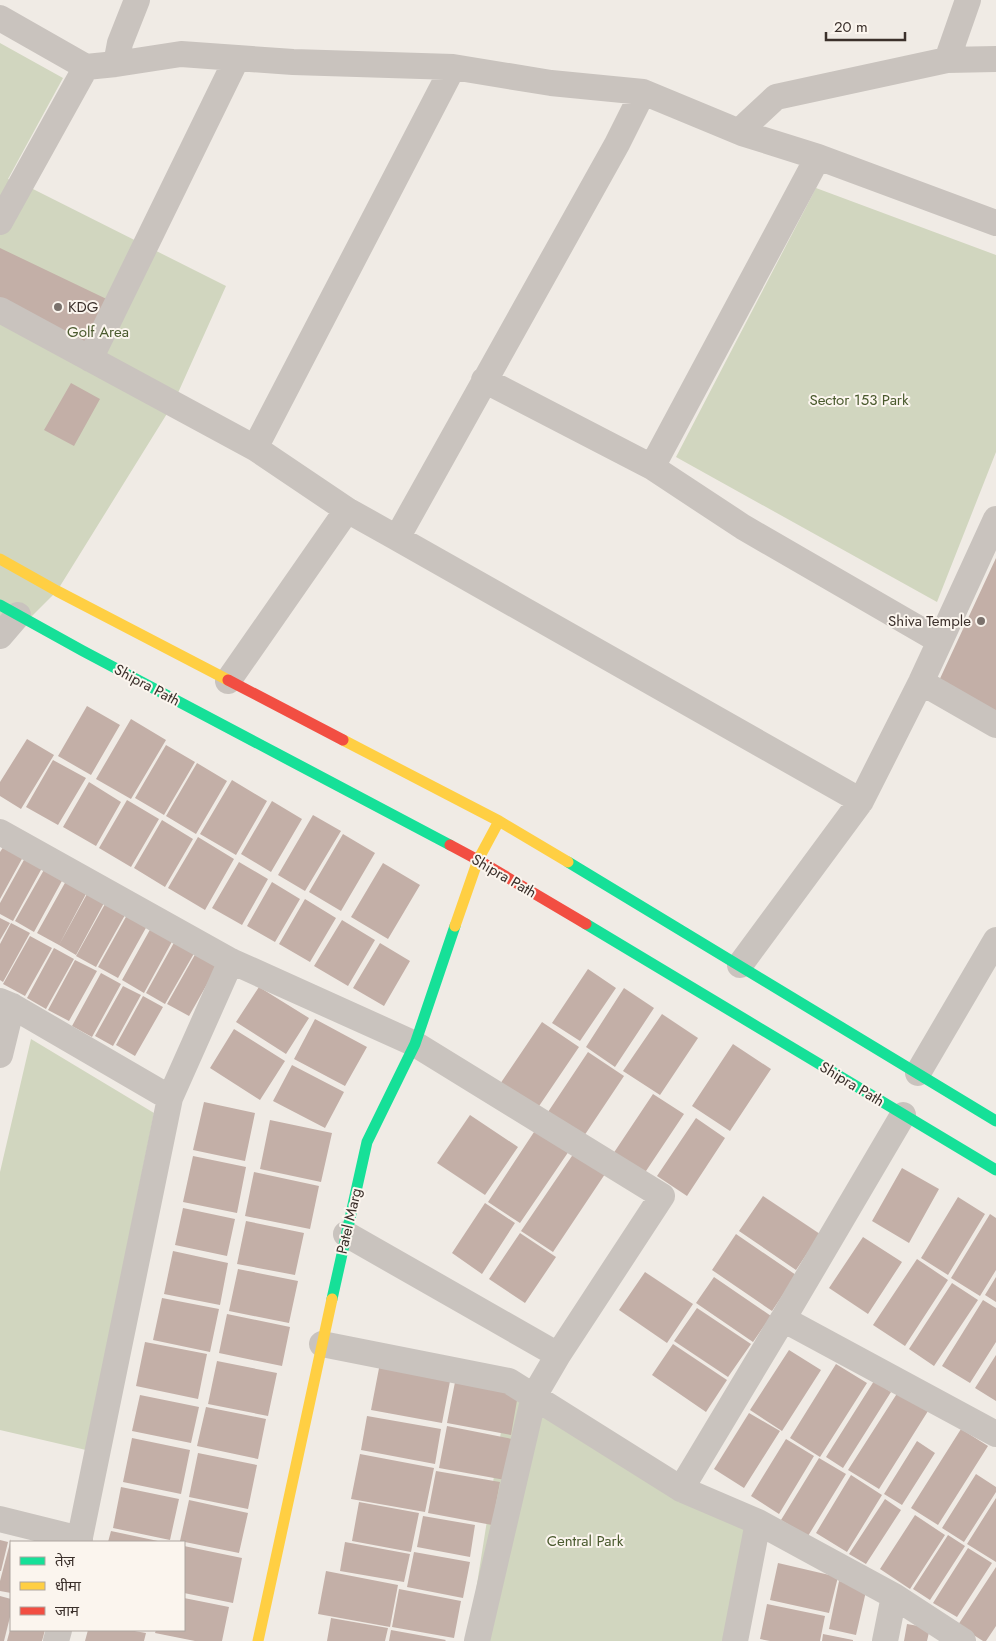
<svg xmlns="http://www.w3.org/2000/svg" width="996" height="1641" font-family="Jost,'Noto Sans Devanagari',sans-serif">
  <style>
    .green { fill: #d1d6bf }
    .building { fill: #c3afa7 }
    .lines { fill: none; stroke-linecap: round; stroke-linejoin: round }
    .street { stroke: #c9c3be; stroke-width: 26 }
    .fast { stroke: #16e098; stroke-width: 11 }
    .slow { stroke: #ffcf43; stroke-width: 11 }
    .jam { stroke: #f24e42; stroke-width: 11 }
    .poi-dot { fill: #7a716c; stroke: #fbf5ee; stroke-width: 2 }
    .labels { text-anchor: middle; stroke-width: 4; stroke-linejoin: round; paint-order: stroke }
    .poi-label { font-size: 15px; fill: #3b302b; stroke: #fbf5ee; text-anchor: start }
    .park-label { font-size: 15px; fill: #4a5a2e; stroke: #fbf5ee }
    .street-label { font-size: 15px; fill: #3b302b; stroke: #fbf5ee }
  </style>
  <rect width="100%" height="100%" fill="#f0ebe5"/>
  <path class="green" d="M0 43 63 78 8 179 21 183 226 286 173 404 57 591 0 648Z
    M816 188 996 255V452L937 602 676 457Z
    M31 1039 154 1113 86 1450 0 1430V1172Z
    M509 1381 758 1522 735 1641H468Z"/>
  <path class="building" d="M0 248 117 304 90 359 0 310Z
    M71 383 100 399 74 446 44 430Z
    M996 558V719L937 685Z
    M87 706 120 725 91 775 58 756Z
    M131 719 166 740 131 799 96 779Z
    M27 739 54 755 21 809 0 796V782Z
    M166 745 195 762 164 815 135 798Z
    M53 760 86 778 58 825 26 807Z
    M197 763 227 781 196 834 166 816Z
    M232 780 267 801 236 855 200 834Z
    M89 782 121 802 96 846 63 827Z
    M127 800 159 819 131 867 99 848Z
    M272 801 302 819 271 872 241 854Z
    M313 815 341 831 305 891 278 875Z
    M162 820 193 839 165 887 134 868Z
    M343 834 375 853 341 911 309 892Z
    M198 837 234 859 205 910 168 888Z
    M4 846 23 857 0 899V852Z
    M25 858 42 868 13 921 0 914V903Z
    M239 862 268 879 242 925 212 908Z
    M383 863 420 885 388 939 351 917Z
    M45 868 63 879 34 932 15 921Z
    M66 881 87 892 59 945 37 933Z
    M272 882 300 899 275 942 247 926Z
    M87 894 104 903 76 955 59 945Z
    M305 899 336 918 310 962 279 944Z
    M105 904 125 915 96 967 76 956Z
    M127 915 147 926 118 978 98 967Z
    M0 918 10 923 0 940Z
    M342 920 375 940 348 986 314 966Z
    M11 923 30 933 3 982 0 980V944Z
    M152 926 174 938 144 993 122 980Z
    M30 936 52 948 25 996 3 984Z
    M176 939 196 950 165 1004 146 993Z
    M380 943 410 961 384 1006 353 988Z
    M54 948 74 959 46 1009 27 998Z
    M197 951 219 963 189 1016 167 1004Z
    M75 960 97 971 69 1021 48 1010Z
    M588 969 616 988 580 1041 552 1023Z
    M101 973 121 984 92 1037 72 1026Z
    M123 986 141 995 113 1046 95 1036Z
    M259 987 309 1018 286 1054 236 1022Z
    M624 988 654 1008 615 1067 586 1047Z
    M143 996 163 1007 135 1056 116 1045Z
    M662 1014 698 1038 660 1095 623 1071Z
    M315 1019 367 1047 345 1086 294 1059Z
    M542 1022 579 1047 535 1112 498 1087Z
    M234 1029 285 1061 260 1100 210 1068Z
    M733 1044 771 1069 730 1131 692 1106Z
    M588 1052 624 1076 580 1142 544 1118Z
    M292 1065 344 1092 325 1128 273 1101Z
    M653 1094 684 1114 644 1174 613 1154Z
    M204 1102 255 1113 245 1161 193 1150Z
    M470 1115 518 1147 485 1195 437 1163Z
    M696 1118 725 1138 687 1196 657 1176Z
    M270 1120 332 1133 321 1182 260 1169Z
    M536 1129 569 1151 520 1223 488 1202Z
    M576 1150 607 1171 553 1252 521 1231Z
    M193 1156 246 1167 237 1213 183 1202Z
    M902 1168 939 1189 909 1243 872 1221Z
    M254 1172 319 1186 310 1229 245 1216Z
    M763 1196 820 1234 796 1270 739 1231Z
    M958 1197 985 1214 948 1275 921 1258Z
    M485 1203 515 1223 482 1274 452 1253Z
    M183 1208 235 1219 227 1256 175 1245Z
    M990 1214 996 1218V1270L980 1296 951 1278Z
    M246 1221 304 1233 295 1275 237 1264Z
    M520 1233 556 1257 525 1303 489 1279Z
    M736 1234 796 1275 772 1311 712 1270Z
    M863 1237 902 1262 868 1314 829 1288Z
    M173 1251 228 1263 220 1305 164 1294Z
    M917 1259 948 1280 905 1346 873 1325Z
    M238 1269 298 1281 289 1323 229 1311Z
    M645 1272 693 1304 667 1343 619 1310Z
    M714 1277 771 1316 753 1342 696 1303Z
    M996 1277V1302L985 1295Z
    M952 1283 978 1300 934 1366 909 1349Z
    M162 1298 219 1309 210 1352 153 1340Z
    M983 1300 996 1308V1342L970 1383 942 1366Z
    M697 1308 751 1344 728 1377 674 1341Z
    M227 1314 290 1327 282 1366 219 1353Z
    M145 1342 207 1354 198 1399 136 1386Z
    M673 1344 727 1380 706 1412 652 1375Z
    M789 1350 821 1370 782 1431 750 1410Z
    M996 1355V1401L975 1388Z
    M217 1361 277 1373 268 1416 208 1404Z
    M380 1363 451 1376 442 1423 371 1410Z
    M836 1364 867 1383 820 1457 790 1438Z
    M456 1377 519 1389 511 1435 447 1423Z
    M874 1381 891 1392 843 1468 826 1457Z
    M898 1392 928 1411 879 1489 848 1470Z
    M140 1395 199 1407 191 1443 132 1431Z
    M206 1407 266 1419 258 1459 197 1446Z
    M749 1413 780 1431 744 1488 714 1469Z
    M367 1416 441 1429 435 1464 361 1450Z
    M447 1426 512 1439 505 1480 439 1468Z
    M961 1429 988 1446 938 1525 911 1508Z
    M132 1438 190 1450 181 1494 123 1482Z
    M786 1439 814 1456 779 1514 751 1496Z
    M917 1441 935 1453 902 1505 884 1494Z
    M198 1453 257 1465 248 1509 189 1497Z
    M360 1454 434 1468 425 1512 351 1499Z
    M819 1458 846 1474 808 1536 781 1520Z
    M436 1471 500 1482 492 1525 428 1513Z
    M976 1474 996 1487V1492L964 1542 942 1528Z
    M851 1475 882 1495 847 1552 816 1533Z
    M121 1487 179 1499 170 1540 113 1528Z
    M996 1498V1562L967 1544Z
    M885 1499 901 1510 866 1564 849 1554Z
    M189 1500 248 1513 239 1553 180 1541Z
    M359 1502 419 1513 411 1552 352 1541Z
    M915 1515 945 1535 910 1589 880 1569Z
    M423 1516 475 1525 470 1557 417 1547Z
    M111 1531 158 1541V1542H108Z
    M948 1535 965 1546 930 1600 913 1589Z
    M11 1539V1593L0 1591V1581Z
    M0 1540 8 1542 1 1571H0Z
    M345 1542 410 1554 404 1582 340 1571Z
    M184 1546 242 1558 233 1603 184 1593Z
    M968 1548 992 1563 957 1617 933 1603Z
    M414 1552 470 1562 463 1598 407 1587Z
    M778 1563 838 1577 829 1613 770 1600Z
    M996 1567V1626L986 1641H983L958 1625Z
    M326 1571 398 1585 390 1627 318 1614Z
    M839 1581 867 1587 856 1635 829 1629Z
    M399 1589 461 1601 454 1638 392 1627Z
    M0 1596 11 1599V1613L4 1641H0Z
    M184 1598 229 1607 222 1641H195L155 1633 156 1630H184Z
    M767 1604 825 1616 820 1641H770L760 1639Z
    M331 1618 388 1628 385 1641H327Z
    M907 1624 930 1628 927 1641H904Z
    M11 1626V1630H45L42 1641H7Z
    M88 1630H129L146 1633 144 1641H85Z
    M391 1630 446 1640 445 1641H389Z
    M823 1634 853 1640V1641H822Z"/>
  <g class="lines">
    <path class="street" d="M0 18 86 67
      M947 60 968 0
      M116 64 120 43 137 0
      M643 92 742 133 818 157 996 223
      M742 133 747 124 776 97 947 60 996 59
      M0 222 86 67 116 64 181 54 293 62 453 67 551 83 643 92 617 144 397 538 347 510 255 448 0 310
      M90 359 237 58
      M484 380 652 467 743 527 940 641 921 682 861 801 740 965
      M255 448 453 67
      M652 467 818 157
      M397 538 861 801
      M0 636 18 615
      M940 641 996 519
      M228 681 347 510
      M921 682 996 725
      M0 832 231 961 415 1044 662 1196 558 1355
      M0 1001 12 1006 170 1098 79 1542
      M0 1055 12 1006
      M918 1073 996 940
      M170 1098 231 961
      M346 1234 558 1355 534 1396 477 1641
      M783 1319 903 1115
      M322 1344 509 1381 681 1489 758 1522 894 1596 963 1641
      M681 1489 783 1319 996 1434
      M0 1519 80 1539
      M56 1641 59 1630
      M735 1641 758 1522
      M885 1641 894 1596"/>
    <path class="fast" d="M0 605 83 651 450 845
      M568 862 996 1121
      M586 924 996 1170
      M332 1299 367 1142 415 1044 455 926"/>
    <path class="slow" d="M0 559 57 591 228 680
      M343 740 499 821 568 862
      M455 926 478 860 499 821
      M258 1641 332 1299"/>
    <path class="jam" d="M228 680 343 740
      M450 845 478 860 586 924"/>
  </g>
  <g class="poi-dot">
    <circle cx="58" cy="307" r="5"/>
    <circle cx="981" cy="621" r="5"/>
  </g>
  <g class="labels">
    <g class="poi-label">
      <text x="68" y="312">KDG</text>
      <text x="971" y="626" text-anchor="end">Shiva Temple</text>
    </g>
    <g class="park-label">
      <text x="98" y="337">Golf Area</text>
      <text x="859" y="405">Sector 153 Park</text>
      <text x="585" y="1546">Central Park</text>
    </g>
    <g class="street-label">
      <text transform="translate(147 685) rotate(28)" y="5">Shipra Path</text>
      <text transform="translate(504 876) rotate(30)" y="5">Shipra Path</text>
      <text transform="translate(852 1084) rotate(31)" y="5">Shipra Path</text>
      <text transform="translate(349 1221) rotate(-77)" y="5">Patel Marg</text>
    </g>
  </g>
  <rect x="10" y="1541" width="175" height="90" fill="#fbf5ee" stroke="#aea6a0"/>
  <rect x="20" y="1557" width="25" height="8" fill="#16e098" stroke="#aea6a0"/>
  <text x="55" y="1566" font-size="15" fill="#3b302b">तेज़</text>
  <rect x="20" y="1582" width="25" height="8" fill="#ffcf43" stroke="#aea6a0"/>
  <text x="55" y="1591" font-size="15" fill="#3b302b">धीमा</text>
  <rect x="20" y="1607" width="25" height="8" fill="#f24e42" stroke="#aea6a0"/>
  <text x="55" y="1616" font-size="15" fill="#3b302b">जाम</text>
  <path d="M826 32v8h79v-8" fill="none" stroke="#3b302b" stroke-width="2.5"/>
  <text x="834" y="32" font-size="15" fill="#3b302b" stroke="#fbf5ee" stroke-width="4" paint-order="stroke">20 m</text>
</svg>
